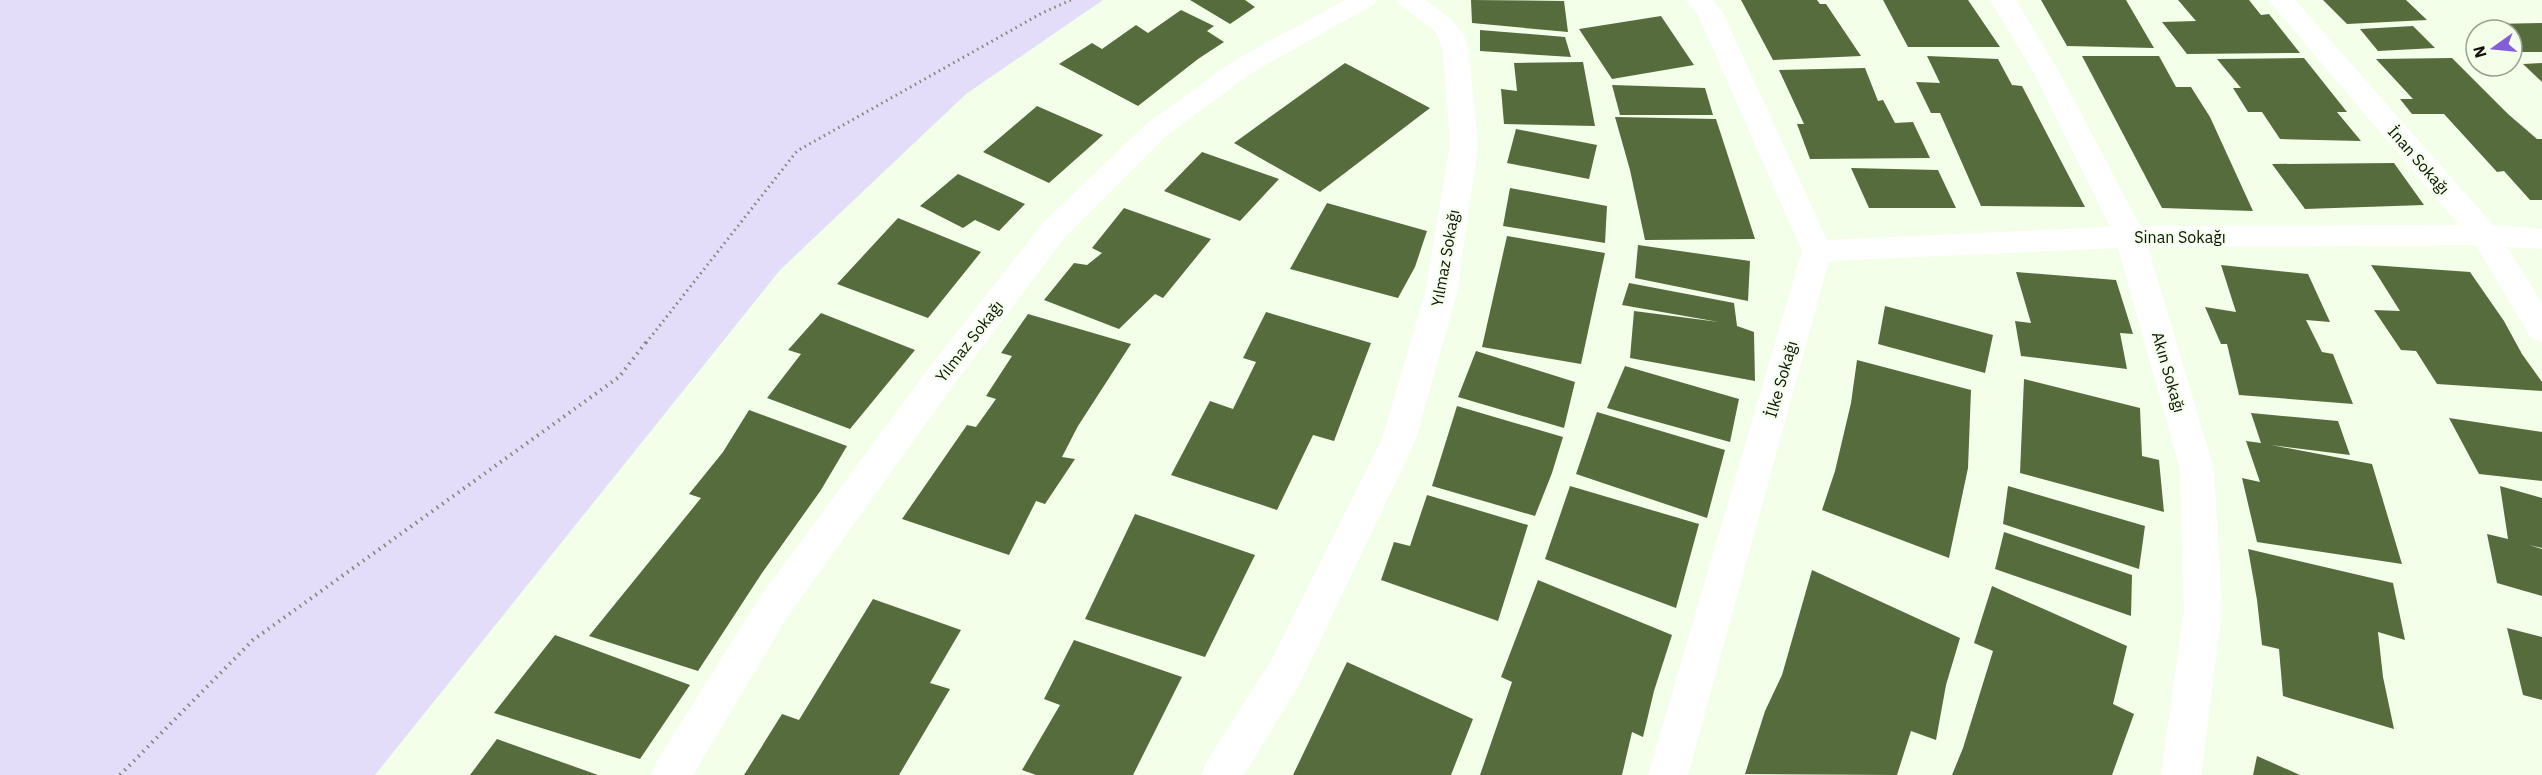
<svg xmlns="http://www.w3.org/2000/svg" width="2542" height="775" font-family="'IBM Plex Sans',sans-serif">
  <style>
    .green { fill: #e3ddfa }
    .building { fill: #576c3d }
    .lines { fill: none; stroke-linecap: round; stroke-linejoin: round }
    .path-far1 { stroke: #7e8677; stroke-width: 3; stroke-dasharray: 1.5 4; stroke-linecap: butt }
    .path { stroke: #7e8677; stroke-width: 4; stroke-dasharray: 1.5 5; stroke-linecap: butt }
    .street { fill: #fff; fill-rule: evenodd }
    .labels { text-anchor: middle; stroke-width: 4.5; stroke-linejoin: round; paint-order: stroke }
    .street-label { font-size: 16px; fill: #0e120a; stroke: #f4ffea }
  </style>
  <rect width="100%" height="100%" fill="#f4ffea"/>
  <path class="green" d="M0 0H1103L966 94 780 270 375 775H0Z"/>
  <path class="building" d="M1190 0H1245L1255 7 1230 24Z
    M1471 0 1564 1 1568 32 1472 23Z
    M1741 0H1817L1820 4H1826L1861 56 1773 60Z
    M1883 0H1968L2000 47H1908Z
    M2041 0H2126L2154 48 2067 46Z
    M2178 0H2249L2261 15 2269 14 2300 53 2187 54 2162 22 2196 21Z
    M2323 0H2406L2427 20 2347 24Z
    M1181 10 1214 26 1207 31 1224 42 1198 59 1138 106 1059 64 1092 43 1102 49 1136 25 1148 33Z
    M1661 16 1694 65 1612 79 1579 29Z
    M2542 23V52H2518L2512 46V30H2497L2491 24Z
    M2413 26 2435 48 2378 51 2360 29Z
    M1480 30 1565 37 1571 57 1480 51Z
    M1927 56 1998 59 2012 85 2022 86 2085 207 1981 206 1940 113H1931L1916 82 1940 83Z
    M2082 56H2159L2176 87H2191L2210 117 2253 211 2162 208Z
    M2304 58 2347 112H2337L2361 141 2280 139 2262 112H2248L2233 88H2241L2217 59Z
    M2452 58 2508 114 2537 139H2542V200H2530L2504 171 2497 172 2444 114H2412L2400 99H2413L2376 59Z
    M1583 62 1595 126 1504 124 1501 89 1517 91 1514 63Z
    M1345 63 1430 108 1320 192 1234 143Z
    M2542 63V82L2523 64Z
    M1865 68 1878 101 1883 100 1895 123 1913 122 1930 158 1810 159 1797 124H1804L1779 70Z
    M1612 85 1705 88 1713 115H1620Z
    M1037 106 1103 135 1049 183 983 152Z
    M1615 117 1716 119 1755 239 1645 240 1630 170Z
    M1516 129 1597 145 1589 179 1507 163Z
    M1202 152 1279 179 1240 221 1164 191Z
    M2394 163 2424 205 2305 209 2272 164Z
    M1851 168 1938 170 1956 208H1869Z
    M958 174 1025 204 999 231 975 220 963 228 920 206Z
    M1510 188 1607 206 1605 243 1503 226Z
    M1327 203 1427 231 1415 267 1398 298 1290 269Z
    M1124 208 1211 239 1163 298 1155 294 1119 329 1044 300 1074 263 1087 265 1102 253 1092 248Z
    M898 218 981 252 928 318 837 284Z
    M1507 236 1605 253 1581 364 1482 347Z
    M1638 245 1750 261 1748 301 1635 278Z
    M2221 265 2308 274 2330 322 2306 320 2322 352 2333 354 2353 404 2239 395 2227 344H2221L2205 307 2236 312Z
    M2371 265 2470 272 2504 321 2522 354 2542 382V391L2437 384 2416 351 2401 350 2374 310 2400 311Z
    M2016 272 2116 280 2133 334 2120 333 2127 369 2021 356 2015 321 2031 323Z
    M1629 283 1734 303 1737 326 1754 332 1755 381 1630 358 1634 311 1719 322 1622 305Z
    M1885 306 1993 335 1985 373 1878 344Z
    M1266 312 1371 343 1334 441 1313 435 1277 510 1171 475 1210 401 1233 409 1256 362 1243 358Z
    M821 313 915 350 850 429 767 398 801 354 788 350Z
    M1028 314 1131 344 1078 426 1062 457 1075 459 1045 504 1036 501 1009 555 902 519 967 425 976 427 996 399 986 396 1012 356 1001 353Z
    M1476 351 1575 382 1564 428 1458 397Z
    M1857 360 1971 390 1968 468 1949 558 1822 510 1835 471 1851 403Z
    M1625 366 1739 399 1730 442 1607 408Z
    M2024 379 2140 408 2142 456 2159 460 2164 512 2020 473Z
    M1457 406 1563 437 1552 473 1535 516 1432 486Z
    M749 410 847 446 821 490 762 573 698 671 589 636 701 498 689 494 723 452Z
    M1597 412 1725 450 1707 518 1576 474Z
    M2251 413 2338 421 2350 455 2271 445 2372 464 2402 564 2257 542 2242 478 2260 482 2246 441 2261 443Z
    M2449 418 2542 432V481L2479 474Z
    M1570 486 1699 524 1676 608 1545 559Z
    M2008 486 2145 526 2139 569 2003 524Z
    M2500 486 2542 498V548L2529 545 2542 549V596L2497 583 2487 534 2508 539Z
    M1427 495 1528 525 1498 621 1381 580 1394 542 1410 546Z
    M1135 514 1255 555 1205 657 1085 619Z
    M2004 532 2132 575 2131 616 1995 569Z
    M2248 549 2393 583 2405 640 2378 632 2383 677 2394 729 2283 696 2279 649 2262 645 2257 600Z
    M1812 570 1960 638 1946 685 1936 740 1911 731 1897 775 1745 774 1765 711 1782 675Z
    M1538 580 1672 635 1654 691 1643 737 1632 732 1622 775H1480L1512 682 1501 677Z
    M1992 586 2127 646 2113 704 2134 714 2112 775H1952L1963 748 1993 651 1974 643Z
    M873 599 961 630 930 683 950 689 899 775H744L782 714 799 720Z
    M2507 628 2542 637V700L2523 695Z
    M555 635 690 685 640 759 494 713Z
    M1074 640 1182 677 1133 775H1036L1022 770 1060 705 1044 699Z
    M1347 662 1473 719 1451 775H1293Z
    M497 739 598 775H470Z
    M2257 756 2300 775H2253Z"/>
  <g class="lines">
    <path class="path-far1" d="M646 343 797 151 1042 13 1071 0"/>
    <path class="path" d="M120 775 253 640 619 377 647 341"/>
    <path class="street" d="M1345 0H1377L1373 5 1253 72 1165 137 1065 237 952 387 786 619 693 775H651L657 761 760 597 928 369 1043 223 1145 125 1235 60Z
      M1396 0H1425L1451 19 1464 35 1469 52 1478 145 1457 293 1416 439 1300 683 1244 775H1201L1207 761 1272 659 1382 439 1425 293 1450 145 1443 52 1438 36 1433 29 1400 5Z
      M1686 0H1713L1723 13 1827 240 2110 227 2035 75 1990 0H2016L2061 75 2140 226 2459 225 2268 0H2295L2493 225 2542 229V249L2507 247 2542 303V342L2531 338 2476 245 2148 247 2214 469 2222 611 2201 775H2161L2184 611 2180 469 2118 248 1829 261 1688 775H1648L1802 251 1698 15Z"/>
  </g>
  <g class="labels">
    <g class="street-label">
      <text transform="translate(2419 160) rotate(49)" y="6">İnan Sokağı</text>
      <text x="2180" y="243">Sinan Sokağı</text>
      <text transform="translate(1445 258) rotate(-80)" y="6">Yılmaz Sokağı</text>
      <text transform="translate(969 341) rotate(-52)" y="6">Yılmaz Sokağı</text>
      <text transform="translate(2169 372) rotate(74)" y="6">Akın Sokağı</text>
      <text transform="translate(1781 379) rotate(-74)" y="6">İlke Sokağı</text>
    </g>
  </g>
  <g transform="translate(2494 48) rotate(255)"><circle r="28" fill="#f4ffea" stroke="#98a090" stroke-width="1.5"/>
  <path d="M0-4.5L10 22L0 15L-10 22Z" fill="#845ed8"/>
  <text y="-9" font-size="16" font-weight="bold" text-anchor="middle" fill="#0e120a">N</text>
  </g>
</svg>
